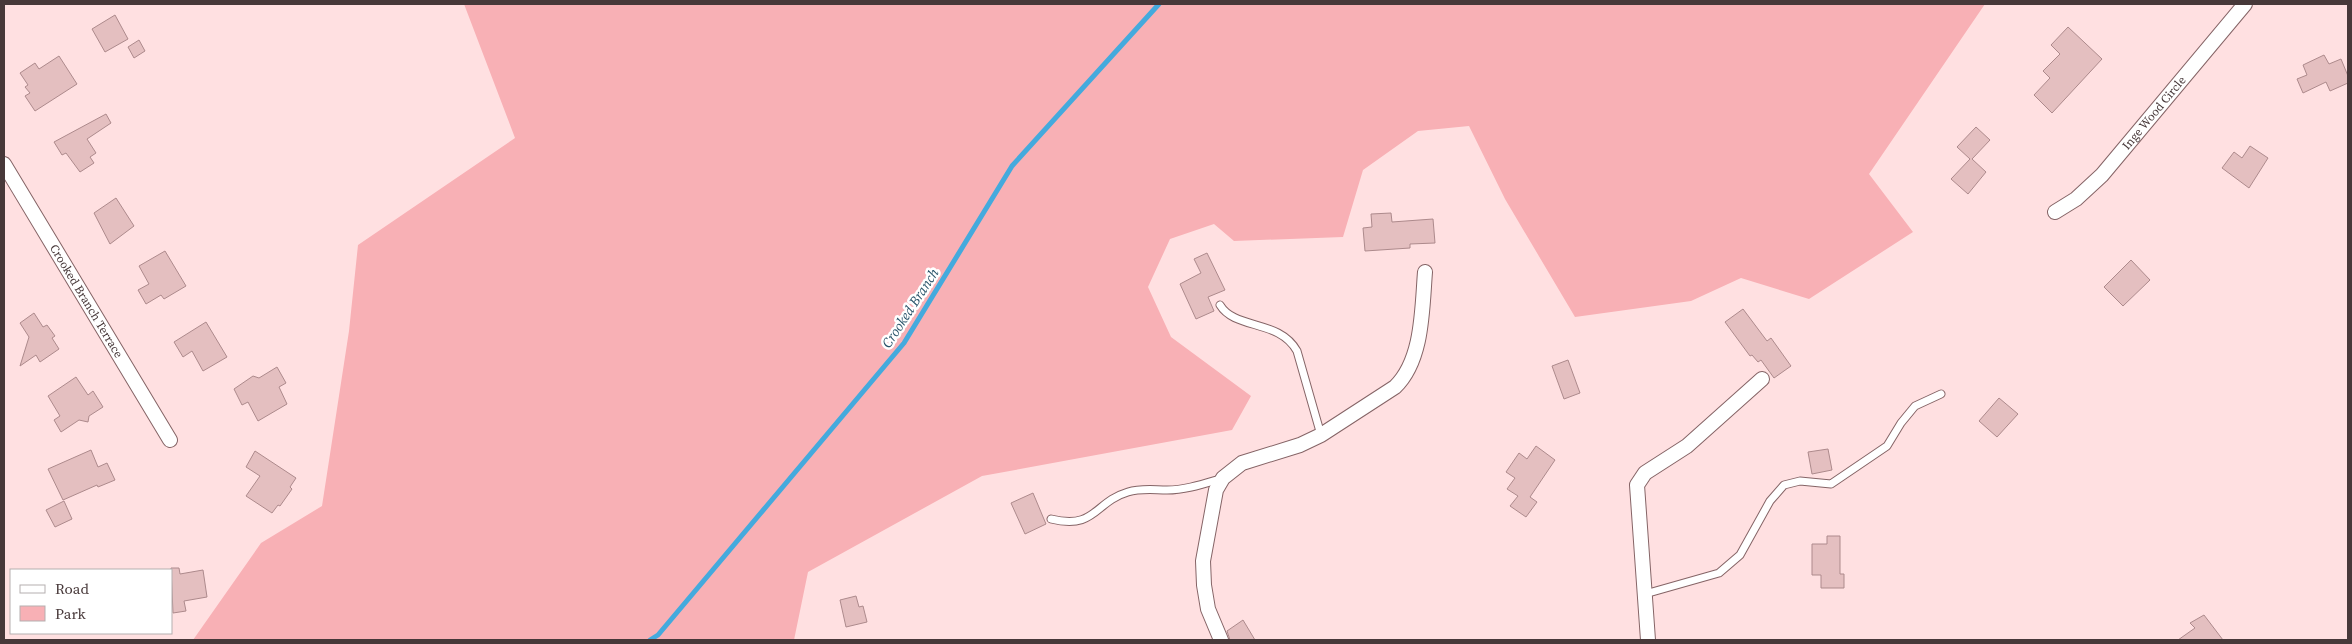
<svg xmlns="http://www.w3.org/2000/svg" width="2352" height="644" font-family="'Source Serif 4',serif">
  <style>
    .green { fill: #f8b0b5 }
    .lines { fill: none; stroke-linecap: round; stroke-linejoin: round }
    .stream { stroke: #4ad; stroke-width: 5 }
    .building { fill: #e4bfc0; stroke: #ad8a8c }
    .lane-casing { stroke: #856466; stroke-width: 9 }
    .street-casing { stroke: #856466; stroke-width: 16 }
    .lane { stroke: #fff; stroke-width: 7 }
    .street { stroke: #fff; stroke-width: 14 }
    .labels { text-anchor: middle; stroke-width: 5; stroke-linejoin: round; paint-order: stroke }
    .street-label { font-size: 12px; fill: #473839; stroke: #fff }
    .water-label { font-size: 14px; font-style: italic; fill: #285268; stroke: #fff }
  </style>
  <rect width="100%" height="100%" fill="#ffe0e1"/>
  <path class="green" d="M464 4H1985L1869 174 1913 232 1809 299 1741 278 1691 301 1575 317 1505 199 1469 126 1418 131 1363 170 1343 237 1234 241 1214 224 1170 239 1148 287 1171 337 1251 396 1232 430 982 476 808 572 794 640H193L261 543 322 506 349 331 358 245 515 138Z"/>
  <g class="lines">
    <path class="stream" d="M650 640 658 635 904 343 1012 166 1159 4"/>
  </g>
  <path class="building" d="M115 15 128 39 105 52 92 29Z
    M2068 27 2102 59 2052 113 2034 95 2050 78 2043 71 2060 54 2051 45Z
    M139 40 145 51 134 58 128 47Z
    M2324 55 2329 64 2341 59 2348 76V83L2330 91 2326 82 2303 93 2297 79 2307 75 2303 65Z
    M59 56 77 84 35 111 25 96 30 93 25 87 28 85 20 73 35 63 39 69Z
    M106 114 111 123 87 139 96 153 90 157 94 163 80 172 66 153 62 155 54 142Z
    M1976 127 1990 140 1972 159 1986 172 1968 194 1951 179 1970 159 1957 147Z
    M2250 146 2268 158 2249 188 2222 168 2234 152 2242 158Z
    M116 198 134 226 110 244 94 213Z
    M1391 213 1392 222 1433 219 1435 243 1410 244V248L1365 251 1363 228 1372 227 1371 214Z
    M165 251 186 286 164 299 161 295 146 304 138 290 149 284 139 266Z
    M1207 253 1225 290 1208 297 1214 311 1196 319 1180 284 1201 273 1194 259Z
    M2131 260 2150 280 2123 306 2104 287Z
    M1743 309 1767 341 1771 338 1791 366 1774 378 1761 360 1758 362 1752 355 1750 356 1725 322Z
    M34 313 43 327 47 325 55 336 52 338 59 349 40 362 36 355 20 366 29 337 20 323Z
    M206 322 227 357 203 371 192 351 183 357 174 342Z
    M1568 360 1580 393 1564 399 1552 366Z
    M277 367 286 383 279 387 287 404 258 421 248 402 242 405 234 389 253 376 259 378Z
    M76 377 88 395 93 391 103 407 89 416 88 422 79 420 61 432 54 420 60 416 48 396Z
    M1999 398 2018 414 1997 437 1979 421Z
    M1536 446 1555 460 1530 497 1537 502 1526 517 1510 506 1518 496 1507 489 1515 478 1506 472 1519 453 1527 459Z
    M1828 449 1832 470 1812 474 1808 452Z
    M91 450 98 467 107 463 115 480 98 487 97 485 63 500 48 469Z
    M255 451 296 478 290 487 292 489 280 506 278 505 272 513 246 496 260 476 246 467Z
    M1033 493 1046 524 1025 534 1011 503Z
    M64 501 72 519 55 527 46 510Z
    M1827 536H1840V574H1844V588H1821V575H1812V544H1827Z
    M171 568H179L180 574 203 570 207 597 184 601 186 611 173 613Z
    M856 596 859 607 863 606 867 622 846 627 840 600Z
    M2204 615 2223 640H2178L2195 628 2190 623Z
    M1243 620 1255 640H1230L1227 631Z"/>
  <g class="lines">
    <g class="lane-casing">
      <path id="lane" d="M1220 305C1235 330 1279 319 1297 351L1321 435
        M1051 519C1096 530 1094 502 1128 492 1141 488 1154 490 1167 490 1185 490 1203 484 1220 479
        M1645 594 1719 573 1740 555 1770 501 1784 485 1800 481 1831 484 1887 446 1901 423 1915 406 1941 394"/>
    </g>
    <g class="street-casing">
      <g id="street">
        <path id="s1" d="M4 164 170 440"/>
        <path id="s2" d="M2055 212 2076 199 2102 175 2245 4"/>
        <path d="M1221 640 1208 609 1204 585 1203 561 1216 490 1223 478 1242 463 1300 445 1321 435 1395 387C1423 360 1422 309 1425 272"/>
        <path d="M1648 640 1637 485 1645 473 1687 446 1762 379"/>
      </g>
    </g>
    <use href="#lane" class="lane"/>
    <use href="#street" class="street"/>
  </g>
  <g class="labels">
    <g class="street-label">
      <text dy="4" stroke="none"><textPath href="#s2" startOffset="141">Inge Wood Circle</textPath></text>
      <text dy="4" stroke="none"><textPath href="#s1" startOffset="160">Crooked Branch Terrace</textPath></text>
    </g>
    <g class="water-label">
      <text transform="translate(910 308) rotate(-57)" y="5">Crooked Branch</text>
    </g>
  </g>
  <rect width="2352" height="644" fill="none" stroke="#473839" stroke-width="10"/>
  <rect x="10" y="569" width="162" height="65" fill="#ffffff" stroke="#b5afb0"/>
  <rect x="20" y="585" width="25" height="8" fill="#ffffff" stroke="#b5afb0"/>
  <text x="55" y="594" font-size="15" fill="#473839">Road</text>
  <rect x="20" y="606" width="25" height="15" fill="#f8b0b5" stroke="#b5afb0"/>
  <text x="55" y="619" font-size="15" fill="#473839">Park</text>
</svg>
